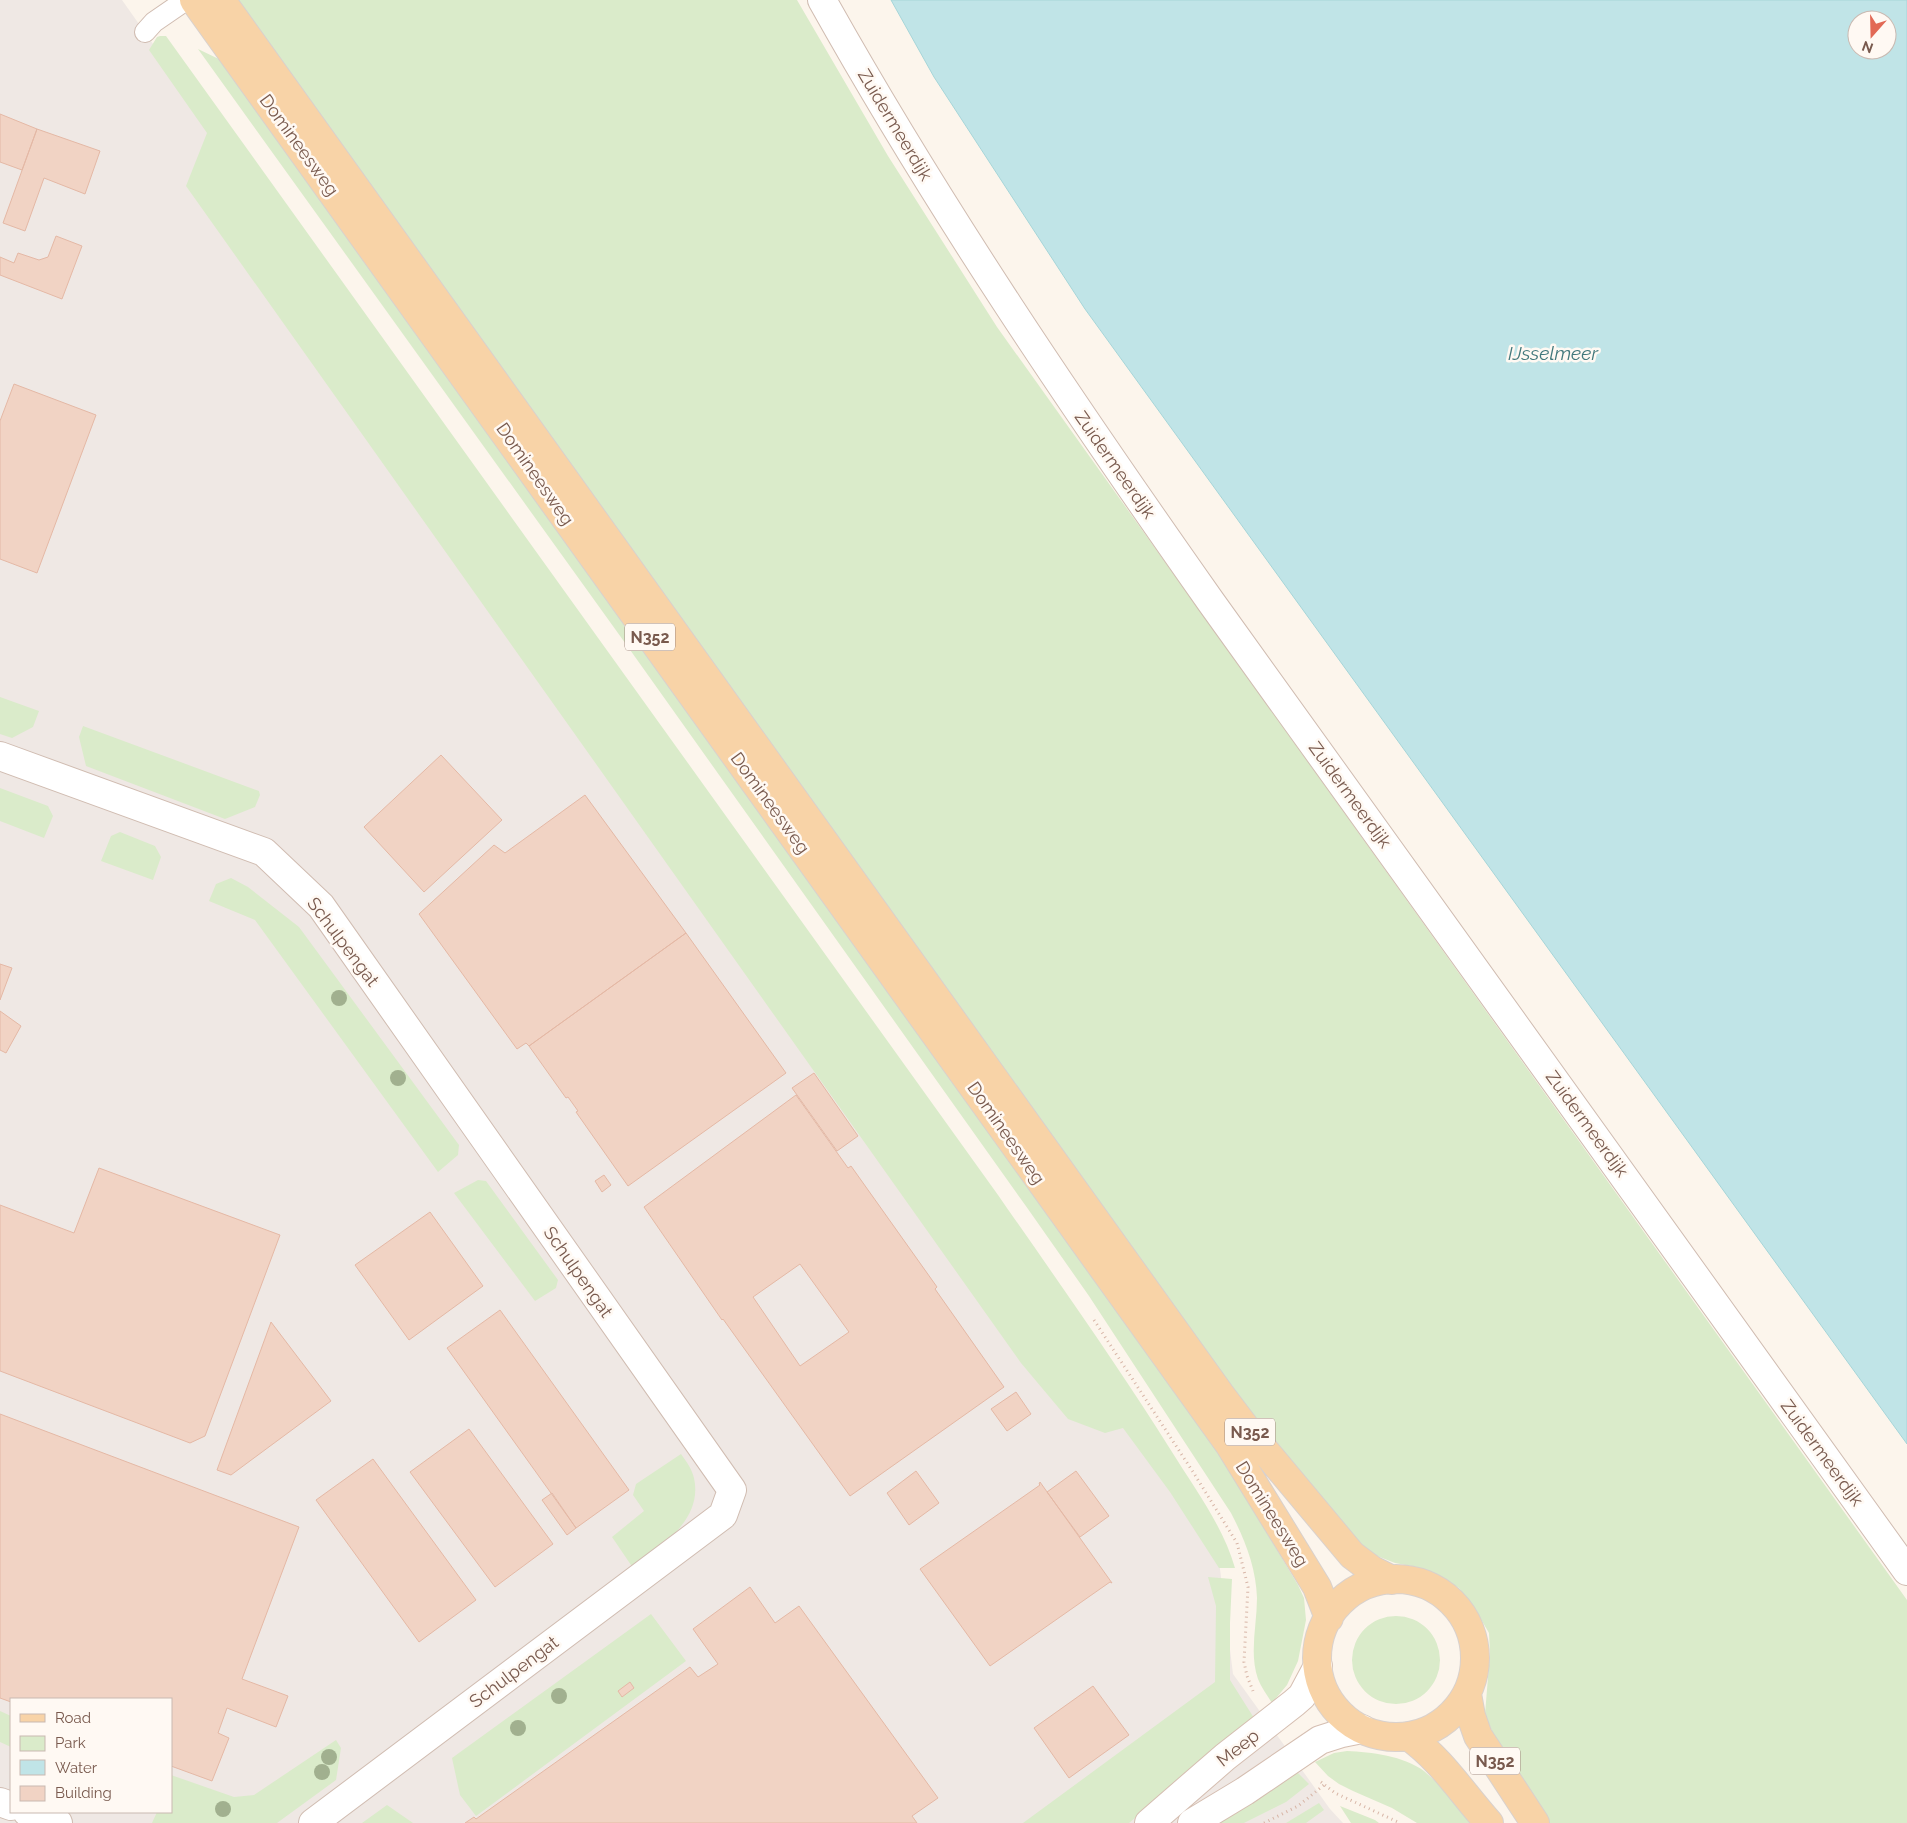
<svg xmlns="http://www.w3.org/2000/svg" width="1907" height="1823" font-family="Raleway,sans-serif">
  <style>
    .industrial { fill: #efe8e4; fill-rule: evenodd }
    .green { fill: #daebca }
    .water { fill: #c0e4e7; stroke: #a6d5d8; fill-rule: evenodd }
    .building { fill: #f1d3c4; stroke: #e4b8a5; fill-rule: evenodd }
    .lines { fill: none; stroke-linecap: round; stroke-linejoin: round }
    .lane-casing { stroke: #d0bcb1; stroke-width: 22 }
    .street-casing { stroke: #d0bcb1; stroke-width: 30 }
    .secondary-casing { stroke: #d5beb1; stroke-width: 30 }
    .primary-casing { stroke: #d9d1cd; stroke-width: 30 }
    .path { stroke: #d7b5a6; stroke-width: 3; stroke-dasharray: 1 4; stroke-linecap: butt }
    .lane { stroke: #fff; stroke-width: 20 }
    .street { stroke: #fff; stroke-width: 28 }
    .secondary { stroke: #fff; stroke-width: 28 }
    .primary { stroke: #f8d3a7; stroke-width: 28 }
    .tree { fill: #a1b08f }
    .labels { text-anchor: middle; stroke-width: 5; stroke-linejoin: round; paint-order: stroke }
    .shield { fill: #fff9f3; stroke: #a18a80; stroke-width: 1 }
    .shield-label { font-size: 16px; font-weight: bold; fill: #795a4e }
    .street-label { font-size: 18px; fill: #795a4e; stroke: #fff9f3 }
    .water-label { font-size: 19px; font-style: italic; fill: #42787c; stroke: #fff9f3 }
  </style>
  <rect width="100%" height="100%" fill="#fcf5ec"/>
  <path class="industrial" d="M0 0H122L1218 1553 1233 1674 1330 1809 1343 1823H0ZM11 1699H171V1812H11Z"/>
  <path class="green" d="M231 0H797L888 156 997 327 1907 1600V1823H1544L1497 1743 1485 1714 1490 1653 1489 1633 1475 1609 1459 1588 1439 1575 1417 1567 1395 1563 1372 1554 1355 1541 1229 1390Z
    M160 36H166L998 1195C1057 1280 1117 1364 1172 1452 1195 1489 1223 1526 1235 1568H1219L1170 1492 1123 1428 1105 1433 1068 1419 1021 1363 186 186 207 133 149 50 157 37Z
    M198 49 225 62 1217 1450 1298 1585 1304 1598 1306 1620 1298 1661 1287 1685 1272 1703C1267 1695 1261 1687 1258 1679 1249 1653 1257 1625 1257 1598 1256 1567 1245 1540 1231 1513L1089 1296 1028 1209 628 647Z
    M0 697 39 711 33 727 12 738 0 734Z
    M83 726 259 791 260 795 255 807 225 819 86 766 79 737Z
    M0 788 48 806 53 816 44 838 0 821Z
    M120 832 155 846 161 857 153 880 101 861 111 836Z
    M231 878 248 887 299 927 459 1145 458 1155 438 1172 255 920 209 901 216 884Z
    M478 1180 486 1181 558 1280 556 1288 535 1301 454 1193Z
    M681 1454C686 1461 692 1469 694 1478 703 1518 663 1546 635 1565H631L612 1537 644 1511 633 1495 636 1484Z
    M1208 1577 1232 1579 1230 1623V1680L1254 1718 1129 1823H1023L1215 1682 1216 1606Z
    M651 1614 686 1661 476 1816 460 1795 452 1758Z
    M1352 1660a44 44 0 1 1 88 0a44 44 0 1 1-88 0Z
    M0 1711 11 1716V1747L0 1742Z
    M336 1740 341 1748 336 1780 277 1823H152L157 1812H171V1775L234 1797 254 1795Z
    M1347 1751C1371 1752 1404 1756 1424 1771 1442 1786 1455 1805 1470 1823H1417L1392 1808 1353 1791 1339 1784 1328 1776 1315 1762 1334 1753Z
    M1297 1772 1309 1784 1286 1802 1244 1823H1216Z
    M1319 1803 1324 1810 1306 1823H1286Z
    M387 1805 413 1823H362Z
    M1340 1806 1375 1820 1379 1823H1351Z"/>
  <path class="water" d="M891 0H1907V1444L1085 309 934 77ZM1857 20H1887V50H1857Z"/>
  <path class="building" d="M0 114 37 129 22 170 0 162Z
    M37 129 100 151 85 194 44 178 25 231 3 223Z
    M56 236 82 246 62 299 0 275V257L14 263 18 253 39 260 48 257Z
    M14 384 96 415 37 573 0 559V421Z
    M441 755 502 820 424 892 364 827Z
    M585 795 686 933 529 1046 526 1043 517 1049 419 914 494 845 505 853Z
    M686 933 786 1073 628 1186 576 1112 578 1111 568 1097 566 1098 529 1046Z
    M0 964 12 968 0 1000Z
    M0 1011 21 1026 6 1053 0 1050Z
    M814 1073 858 1136 837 1151 792 1088Z
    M796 1095 848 1168 851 1166 937 1287 935 1289 1004 1387 850 1496 723 1319 722 1320 644 1207ZM800 1264 849 1332 800 1366 753 1297Z
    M99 1168 280 1235 205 1436 190 1443 0 1371V1205L74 1233Z
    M604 1175 611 1185 602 1192 595 1181Z
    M430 1212 483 1286 409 1340 355 1265Z
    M500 1310 629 1490 576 1528 447 1348Z
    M271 1322 331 1401 231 1475 217 1470Z
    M1016 1392 1031 1414 1007 1431 991 1409Z
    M0 1414 299 1527 242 1679 288 1696 276 1727 227 1708 218 1733 229 1738 212 1781 171 1766V1699H11V1702L0 1698Z
    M469 1429 553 1544 495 1587 410 1472Z
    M373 1459 476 1600 419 1642 316 1500Z
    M916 1471 939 1503 909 1525 887 1493Z
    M1076 1471 1109 1516 1080 1537 1047 1492Z
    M1040 1482 1112 1583 1110 1582 990 1666 920 1569 1040 1485 1039 1484Z
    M552 1493 576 1528 567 1535 542 1500Z
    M750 1587 775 1623 799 1606 938 1798 912 1816 917 1823H465L474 1817 476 1819 690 1667 698 1677 718 1664 693 1629Z
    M630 1682 634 1688 622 1697 618 1691Z
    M1093 1686 1129 1735 1069 1778 1034 1728Z"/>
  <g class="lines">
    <g class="lane-casing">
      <path id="lane" d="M145 32 154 22 186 0"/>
    </g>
    <g class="street-casing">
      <path id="street" d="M822 0C939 209 1073 406 1211 602L1907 1571
        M0 756 264 852 321 906 732 1490 723 1515 313 1823
        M0 1802 11 1806
        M27 1812 58 1823"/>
    </g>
    <g class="secondary-casing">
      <path id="secondary" d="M1149 1823 1225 1757 1294 1703 1302 1696 1318 1666
        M1192 1823 1245 1791 1320 1740 1342 1733 1362 1729"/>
    </g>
    <g class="primary-casing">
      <path id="primary" d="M194 0 1229 1444 1317 1587 1329 1618
        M221 0 1220 1394 1245 1427 1352 1555 1372 1570 1392 1580
        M1317 1658a79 79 0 1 1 158 0a79 79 0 1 1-158 0Z
        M1467 1694 1471 1716 1478 1736 1535 1823
        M1408 1736C1441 1759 1462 1793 1489 1823"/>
    </g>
    <path class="path" d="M1094 1320 1195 1475 1237 1543 1248 1587 1244 1662 1247 1676 1253 1691
      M1321 1782 1335 1793 1400 1823
      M1264 1823 1298 1806 1324 1785"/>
    <use href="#lane" class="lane"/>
    <use href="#street" class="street"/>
    <use href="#secondary" class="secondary"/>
    <use href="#primary" class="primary"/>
  </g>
  <g class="tree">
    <circle cx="339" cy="998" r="8"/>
    <circle cx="398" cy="1078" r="8"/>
    <circle cx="559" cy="1696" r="8"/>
    <circle cx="518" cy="1728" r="8"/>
    <circle cx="329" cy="1757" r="8"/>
    <circle cx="322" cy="1772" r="8"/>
    <circle cx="223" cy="1809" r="8"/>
  </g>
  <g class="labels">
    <g class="shield">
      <rect x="625" y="623.5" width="50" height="27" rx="4"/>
      <rect x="1225" y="1418.5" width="50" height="27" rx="4"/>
      <rect x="1470" y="1747.5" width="50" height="27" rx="4"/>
    </g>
    <g class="shield-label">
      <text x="650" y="643">N352</text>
      <text x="1250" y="1438">N352</text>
      <text x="1495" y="1767">N352</text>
    </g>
    <g class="street-label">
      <text transform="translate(895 125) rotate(59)" y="6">Zuidermeerdijk</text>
      <text transform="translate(299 145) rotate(54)" y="6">Domineesweg</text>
      <text transform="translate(1115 465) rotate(55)" y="6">Zuidermeerdijk</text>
      <text transform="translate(535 474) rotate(55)" y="6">Domineesweg</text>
      <text transform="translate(1350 795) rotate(54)" y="6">Zuidermeerdijk</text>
      <text transform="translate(770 803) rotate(54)" y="6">Domineesweg</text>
      <text transform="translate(343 942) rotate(53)" y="6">Schulpengat</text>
      <text transform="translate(1587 1124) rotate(54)" y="6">Zuidermeerdijk</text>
      <text transform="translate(1006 1133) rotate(55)" y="6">Domineesweg</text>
      <text transform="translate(578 1272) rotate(55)" y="6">Schulpengat</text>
      <text transform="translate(1822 1453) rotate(54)" y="6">Zuidermeerdijk</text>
      <text transform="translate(1272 1514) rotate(58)" y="6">Domineesweg</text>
      <text transform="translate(514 1672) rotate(-37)" y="6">Schulpengat</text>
      <text transform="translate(1238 1748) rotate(-38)" y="6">Meep</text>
    </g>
    <g class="water-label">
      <text x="1553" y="360">IJsselmeer</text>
    </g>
  </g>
  <rect x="10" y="1698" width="162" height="115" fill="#fff9f3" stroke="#c9b9b1"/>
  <rect x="20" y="1714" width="25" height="8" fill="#f8d3a7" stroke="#c9b9b1"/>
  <text x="55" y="1723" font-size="15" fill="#795a4e">Road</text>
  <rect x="20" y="1736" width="25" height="15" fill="#daebca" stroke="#c9b9b1"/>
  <text x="55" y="1748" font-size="15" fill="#795a4e">Park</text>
  <rect x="20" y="1760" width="25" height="15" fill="#c0e4e7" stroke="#c9b9b1"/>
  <text x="55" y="1773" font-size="15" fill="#795a4e">Water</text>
  <rect x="20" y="1786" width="25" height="15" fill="#f1d3c4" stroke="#c9b9b1"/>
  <text x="55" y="1798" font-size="15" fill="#795a4e">Building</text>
  <g transform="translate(1872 35) rotate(200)"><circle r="24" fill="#fff9f3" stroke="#c9b9b1"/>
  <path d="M0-4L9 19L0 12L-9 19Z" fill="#e26955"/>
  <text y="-8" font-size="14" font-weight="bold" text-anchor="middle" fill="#795a4e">N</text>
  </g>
</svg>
